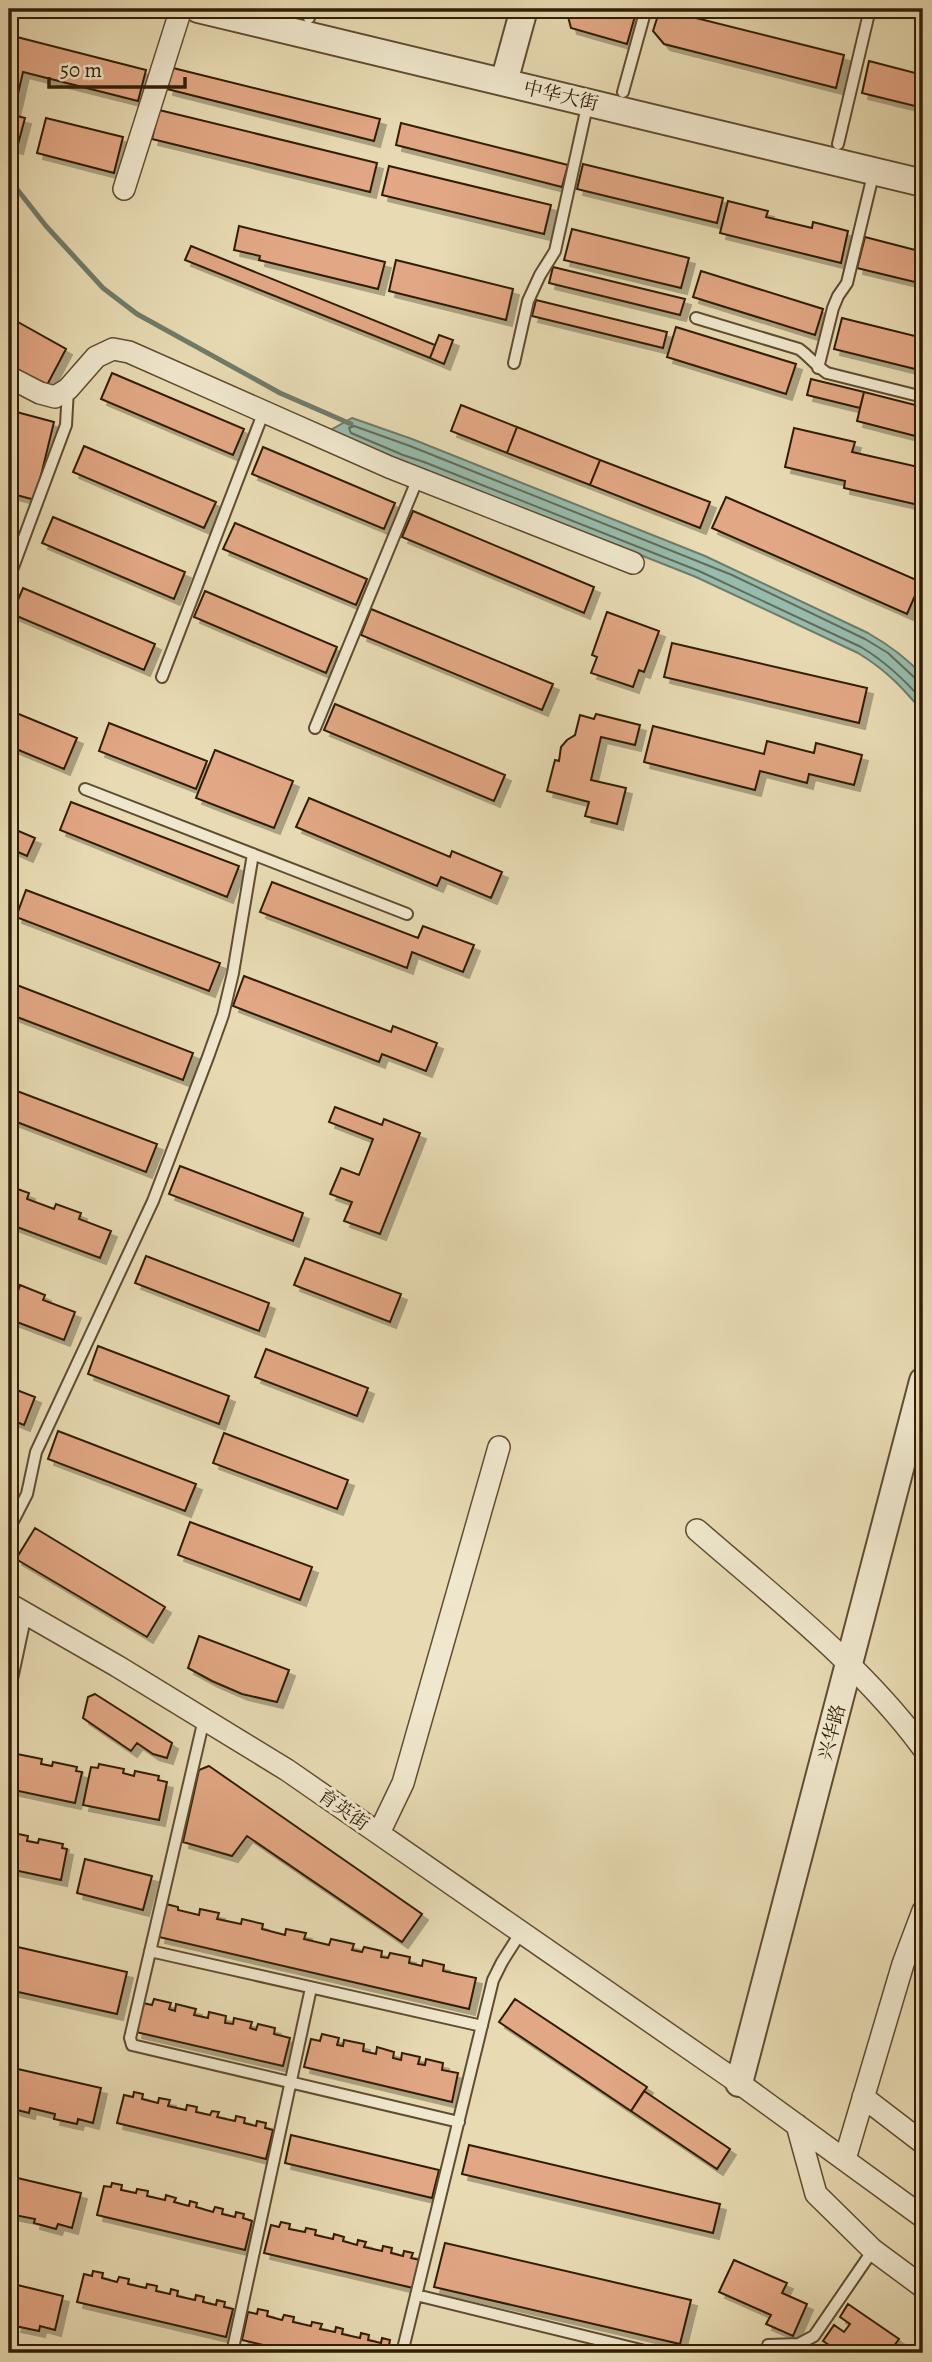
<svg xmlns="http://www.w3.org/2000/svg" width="932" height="2362" font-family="Alegreya,'Noto Serif SC',serif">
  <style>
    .water { fill: #97bbac; stroke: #6f7c6a; stroke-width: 2 }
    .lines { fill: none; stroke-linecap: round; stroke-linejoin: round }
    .shore { stroke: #646c59; stroke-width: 2 }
    .stream { stroke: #6f7c6a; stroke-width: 5 }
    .building { fill: #e2a784; stroke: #321e06; stroke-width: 2; filter: url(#shadow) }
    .service-casing { stroke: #604d31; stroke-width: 14 }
    .minor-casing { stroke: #604d31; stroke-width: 24 }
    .tertiary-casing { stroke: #604d31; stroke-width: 30 }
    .service { stroke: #f0e8ce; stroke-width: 10 }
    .minor { stroke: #f0e8ce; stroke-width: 21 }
    .tertiary { stroke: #f0e8ce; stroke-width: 26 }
    .labels { text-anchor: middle; stroke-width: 6; stroke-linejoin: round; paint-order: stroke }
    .street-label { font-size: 19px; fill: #321e06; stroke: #f0e8ce }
  </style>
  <defs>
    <filter id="shadow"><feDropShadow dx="6" dy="6" stdDeviation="0" flood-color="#0004"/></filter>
  </defs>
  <rect width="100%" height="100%" fill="#e8dbb3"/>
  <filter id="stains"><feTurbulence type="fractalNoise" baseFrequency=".00286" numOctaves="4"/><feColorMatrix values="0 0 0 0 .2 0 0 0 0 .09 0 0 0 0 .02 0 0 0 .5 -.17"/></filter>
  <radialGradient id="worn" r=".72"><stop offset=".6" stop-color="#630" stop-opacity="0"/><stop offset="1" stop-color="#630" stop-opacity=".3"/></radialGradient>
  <path class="water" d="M352 418 412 439 705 556 868 633C889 645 907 658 923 676V712C902 687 886 670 858 653L696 577 421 468 400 462 329 431Z"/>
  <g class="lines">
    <path class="shore" d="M923 680 916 679 888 653 865 639 732 575 410 446 354 426 349 428 351 433 403 455 424 462 699 571 861 647C886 662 904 679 923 701"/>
    <path class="stream" d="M9 179 46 226 103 288 137 314 280 393 351 424"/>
  </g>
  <path class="building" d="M566 9H637L627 44 571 28Z
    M660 9 844 55 836 88 664 44 653 31Z
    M9 35 146 70 138 101 23 72 13 115 25 118 17 148 9 146Z
    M869 61 923 75V108L862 93Z
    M173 68 380 119 374 141 167 89Z
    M159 110 377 163 370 192 152 139Z
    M46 118 123 137 114 173 37 153Z
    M401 123 568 165 562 187 396 145Z
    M583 164 723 198 717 223 577 189Z
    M389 166 551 205 544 234 382 195Z
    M728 201 768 211 766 217 812 228 813 222 848 231 841 263 720 233Z
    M239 226 385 262 378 289 259 260 260 256 234 250Z
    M572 229 689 258 681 288 564 260Z
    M865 237 923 252V284L857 268Z
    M191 246 435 345 430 358 185 260Z
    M396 260 513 289 506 320 389 291Z
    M553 267 685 299 680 315 549 283Z
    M701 271 823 309 815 335 693 297Z
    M536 300 667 332 663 348 532 316Z
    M9 317 66 349 46 387 9 367Z
    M842 318 923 338V371L834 349Z
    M676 327 796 364 786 394 667 357Z
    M439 335 453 340 444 364 430 358Z
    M112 373 244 429 233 455 101 399Z
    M811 379 864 392 860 408 807 395Z
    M864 392 923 407V438L857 421Z
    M461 405 517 427 507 453 451 431Z
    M9 410 54 422 35 500 9 493Z
    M517 427 600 460 590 485 507 453Z
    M794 428 855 442 852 452 923 468V506L844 488 845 481 785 467Z
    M84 446 216 502 204 528 73 472Z
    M263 447 395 503 384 529 252 474Z
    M600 460 710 502 700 528 590 485Z
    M726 497 921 582 907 614 712 528Z
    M413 511 594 587 584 613 402 537Z
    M53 517 185 572 174 599 42 543Z
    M235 523 367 579 356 605 223 549Z
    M23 588 155 644 144 670 12 614Z
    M205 591 337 647 326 673 194 617Z
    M371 609 553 684 542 710 361 635Z
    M607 612 659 631 644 672 639 670 633 687 591 673 597 657 592 655Z
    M672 643 867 688 859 723 664 677Z
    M335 704 505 775 494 801 324 730Z
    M9 710 77 738 64 769 9 746Z
    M596 714 640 725 635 745 601 737 591 780 626 788 617 824 585 816 589 802 547 791 555 760 559 761 561 747 567 740 575 735 580 715 594 719Z
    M109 723 207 761 196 789 99 751Z
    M653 726 764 754 767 741 814 753 816 743 862 755 854 785 809 774 807 783 760 771 755 790 644 762Z
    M215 750 293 781 274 828 196 798Z
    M309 798 450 857 452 851 502 872 491 898 441 877 437 886 296 827Z
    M71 802 239 866 227 897 60 830Z
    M9 827 35 838 27 856 9 848Z
    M272 882 418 938 423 926 474 945 463 972 412 952 407 968 260 912Z
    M26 890 220 963 209 991 16 917Z
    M244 976 391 1032 393 1026 437 1043 426 1071 382 1054 379 1062 233 1006Z
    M9 982 193 1053 183 1080 9 1014Z
    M9 1088 157 1144 146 1172 9 1119Z
    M335 1107 382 1125 384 1119 420 1133 380 1234 344 1221 352 1202 330 1194 341 1168 359 1175 373 1139 329 1122Z
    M180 1166 303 1213 293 1241 169 1194Z
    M9 1186 29 1193 27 1199 54 1209 56 1204 81 1213 79 1219 111 1231 100 1258 9 1224Z
    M146 1256 269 1303 259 1331 135 1283Z
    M305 1258 401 1294 390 1322 294 1285Z
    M20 1285 45 1295 43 1300 75 1312 64 1340 9 1319V1287L18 1291Z
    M98 1346 229 1396 219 1424 88 1374Z
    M266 1349 368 1388 357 1416 255 1377Z
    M9 1387 35 1397 24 1425 9 1419Z
    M58 1431 196 1484 185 1511 48 1459Z
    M224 1433 348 1480 337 1509 213 1463Z
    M190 1522 312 1567 300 1600 178 1555Z
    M35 1528 165 1607 147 1637 16 1559Z
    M199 1636 289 1670 277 1702 242 1694 212 1681 188 1668Z
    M95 1694 172 1743 167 1758 153 1754 137 1743 131 1751 83 1718 88 1697Z
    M17 1754 42 1759 41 1764 52 1766 53 1762 77 1767 76 1771 82 1772 75 1803 9 1789V1758L16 1759Z
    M99 1764 124 1769 123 1773 134 1776 135 1771 159 1776 158 1780 167 1782 159 1820 83 1805 91 1767 98 1768Z
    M209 1766 422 1914 402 1942 247 1836 232 1856 183 1842 199 1770Z
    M9 1832 28 1836 27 1841 38 1843 39 1839 63 1844 62 1848 67 1849 61 1880 9 1869Z
    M85 1859 152 1876 143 1910 77 1893Z
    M166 1904 178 1907V1910L199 1915 200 1909 219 1913 217 1919 241 1924 242 1919 263 1924 262 1929 285 1935 286 1929 306 1933 304 1939 329 1945 331 1939 354 1944 352 1950 362 1952 364 1947 382 1951 381 1957 388 1958 390 1953 410 1957 409 1963 422 1966 423 1960 444 1965 443 1971 476 1978 469 2009 159 1937Z
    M9 1945 127 1972 117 2014 9 1990Z
    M154 1999 171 2003 169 2009 175 2011 176 2004 196 2009 194 2015 208 2018 209 2012 226 2016 225 2023 233 2024 234 2018 252 2022 250 2028 256 2030 258 2024 275 2028 274 2034 290 2038 283 2066 136 2032 143 2003 152 2005Z
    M515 1999 647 2087 631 2111 499 2022Z
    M322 2034 339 2038 337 2045 343 2046 344 2040 364 2044 363 2051 376 2054 377 2047 394 2052 393 2058 401 2060 402 2053 420 2057 418 2064 425 2065 426 2059 443 2063 442 2070 458 2073 452 2102 304 2067 311 2039 320 2041Z
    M9 2067 101 2088 93 2123 78 2119 77 2124 54 2119 55 2114 30 2108 29 2113 9 2108Z
    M644 2091 730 2149 717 2169 631 2111Z
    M134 2092 143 2094 142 2099 158 2103 159 2098 170 2100 168 2106 186 2110 187 2105 197 2107 196 2112 210 2115 212 2111 219 2112 217 2117 235 2121 236 2116 245 2118 244 2123 256 2126 257 2121 266 2123 265 2128 273 2130 266 2159 117 2123 124 2095 133 2097Z
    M291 2135 439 2170 432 2198 285 2163Z
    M469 2145 720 2204 713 2233 462 2174Z
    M9 2176 81 2193 72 2228 58 2224 56 2229 34 2223 35 2219 9 2214Z
    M112 2183 122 2185 121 2190 136 2193 137 2189 148 2191 147 2196 165 2200 166 2195 176 2198 174 2202 189 2206 190 2201 197 2203 196 2207 213 2212 215 2207 223 2209 222 2214 235 2217 236 2212 244 2214 243 2218 252 2221 245 2250 97 2215 104 2186 111 2187Z
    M281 2222 290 2224 289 2229 305 2232 306 2228 316 2230 315 2235 333 2239 334 2234 344 2237 343 2241 357 2245 358 2240 366 2242 364 2247 382 2251 383 2246 392 2248 391 2253 403 2256 404 2251 413 2253 411 2258 420 2260 413 2288 264 2253 271 2225 279 2227Z
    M445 2243 691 2300 680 2344 434 2287Z
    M734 2260 787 2283 782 2293 807 2304 793 2336 766 2324 771 2315 719 2292Z
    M93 2271 103 2273 102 2278 117 2282 119 2277 129 2279 128 2284 146 2288 147 2284 157 2286 156 2291 170 2294 171 2289 178 2291 177 2296 195 2300 196 2295 204 2297 203 2302 216 2305 217 2300 225 2302 224 2307 233 2309 226 2337 77 2302 84 2274 92 2276Z
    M9 2283 63 2296 55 2330 40 2326 39 2331 15 2326 17 2321 9 2319Z
    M848 2304 899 2339 889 2353H841L823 2341 834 2325 844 2332 850 2324 840 2317Z
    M258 2309 268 2311 267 2316 282 2320 284 2315 294 2317 293 2322 311 2326 312 2322 322 2324 320 2329 335 2332 336 2327 343 2329 342 2334 360 2338 361 2333 369 2335 368 2340 381 2343 382 2338 390 2340 389 2345 397 2347 396 2353H298L242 2340 248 2312 257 2314Z"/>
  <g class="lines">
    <g class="service-casing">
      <path id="service" d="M309 18 312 9
        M623 92 646 9
        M838 144 870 9
        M696 318 799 349C809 356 816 366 827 373L923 397
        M514 363 528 301 540 275 555 251 588 102
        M818 368 833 308 838 296 847 283 874 171
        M9 578 66 425 68 389
        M162 677 264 411
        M315 728 418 478
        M85 789 407 914
        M9 1529 27 1494 36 1452 153 1201 208 1057 223 1015 233 973 253 854
        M9 1693 26 1614
        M204 1719 130 2038 132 2045 459 2122
        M150 1951 482 2026
        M416 2295 653 2353
        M768 2345 799 2344 814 2336 873 2250
        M232 2353 311 1988
        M402 2353 493 1980 502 1962 521 1932"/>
    </g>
    <g class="minor-casing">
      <path id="minor" d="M124 189 181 9
        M9 377 40 393 55 397 68 389 96 357 113 349 129 352 389 467 633 563
        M697 1530C775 1598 861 1664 923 1748
        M9 1604 117 1666 287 1770 739 2083 923 2217
        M379 1833 403 1783 499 1447
        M863 2097 923 2143
        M797 2125 816 2194 873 2250 923 2287
        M845 2159 903 1964 923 1911"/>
    </g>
    <g class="tertiary-casing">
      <path id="tertiary" d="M198 9 923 183
        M504 82 524 9
        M739 2083 923 1381"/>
    </g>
    <use href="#service" class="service"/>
    <use href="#minor" class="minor"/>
    <use href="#tertiary" class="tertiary"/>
  </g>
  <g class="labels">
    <g class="street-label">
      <text transform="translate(561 95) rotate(13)" y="7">中华大街</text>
      <text transform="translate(831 1732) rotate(-75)" y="7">兴华路</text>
      <text transform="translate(344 1809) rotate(35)" y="7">育英街</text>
    </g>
  </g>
  <rect width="932" height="2362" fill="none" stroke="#e8dbb3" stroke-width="35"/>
  <rect x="10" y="10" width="911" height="2341" fill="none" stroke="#321e06" stroke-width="3.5"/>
  <rect x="18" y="18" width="897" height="2327" fill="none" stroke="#321e06" stroke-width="2"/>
  <path d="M49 77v10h136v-10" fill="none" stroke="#321e06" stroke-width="3.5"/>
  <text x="60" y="77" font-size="21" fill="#321e06" stroke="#f0e8ce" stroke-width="5" paint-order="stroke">50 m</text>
  <rect width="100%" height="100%" filter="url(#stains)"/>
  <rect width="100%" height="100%" fill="url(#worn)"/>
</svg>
